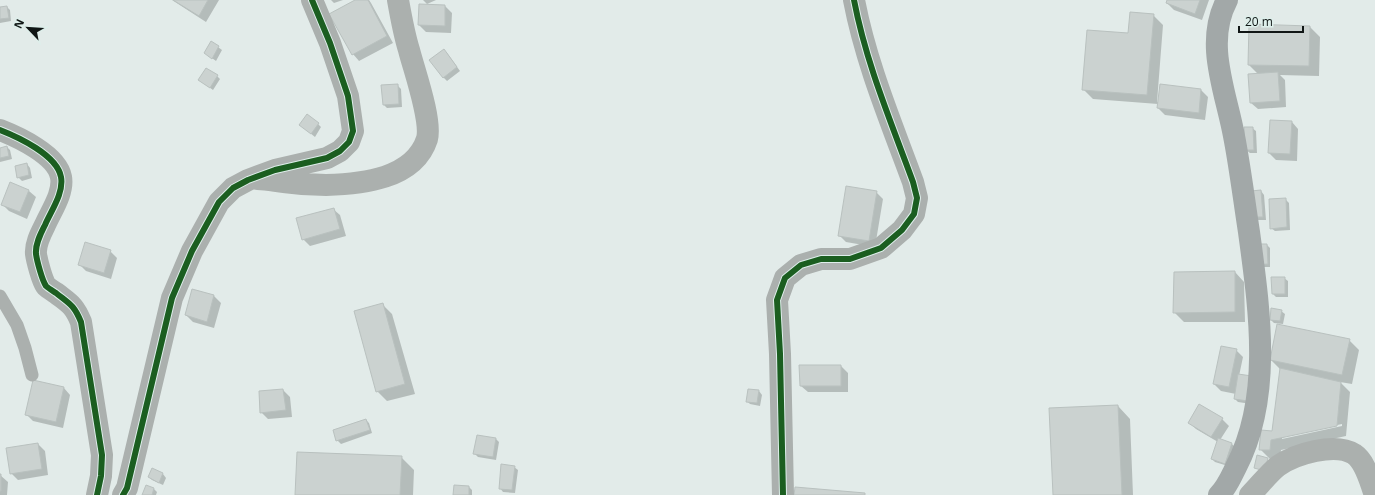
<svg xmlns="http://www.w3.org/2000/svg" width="1375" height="495" font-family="'Open Sans',sans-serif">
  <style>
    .shadow { fill: #0003; fill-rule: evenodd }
    .building { fill: #cbd2d0; stroke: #b9c1bf }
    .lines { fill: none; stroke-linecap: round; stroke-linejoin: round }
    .service { stroke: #abb0ae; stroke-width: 13 }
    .minor { stroke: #abb0ae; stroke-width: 22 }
    .primary { stroke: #a2a8a8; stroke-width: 22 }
    .cycleway-casing { stroke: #deefeb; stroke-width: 8 }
    .cycleway { stroke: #1b5e20; stroke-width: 6 }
  </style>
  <rect width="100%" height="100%" fill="#e2ebe9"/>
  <path class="shadow" d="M172 0H219L206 22Z
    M331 0H343L334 3Z
    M357 0H369L371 3 393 43 359 61 353 54Z
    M423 0H436L427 4Z
    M1168 0H1209L1202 20 1174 10 1167 3Z
    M420 5 445 6 452 13 451 33 426 32 419 25Z
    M7 7 10 10 11 21 0 23V8Z
    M1153 15 1163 25 1157 102H1159L1161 85 1201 90 1208 97 1205 120 1165 115 1158 108V104L1093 99 1083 89 1129 34Z
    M1310 27 1320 37 1319 76 1280 75 1285 80 1286 107 1258 109 1251 103 1258 74 1249 65Z
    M211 42 222 50 216 61 205 53Z
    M447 53 460 71 447 81 443 77Z
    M217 76 220 79 213 90 199 80Z
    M397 85 401 89 402 107 387 108 384 105Z
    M1292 122 1298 129 1297 161 1276 160 1269 153Z
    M318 124 321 127 315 137 300 125Z
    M1252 128 1256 131 1257 153H1250L1246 150Z
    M7 147 10 150 12 159 0 162V149Z
    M27 164 30 168 32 178 22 181 18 177Z
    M29 191 36 197 27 219 9 211 2 204Z
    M1261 191 1264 195 1266 220H1257Z
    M876 192 883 199 875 247 846 242 839 235Z
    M1285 199 1289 203 1290 230 1275 231 1271 228Z
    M333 209 340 215 346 236 310 246 303 239Z
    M1267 245 1270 248V267H1260Z
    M110 251 117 258 111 279 86 271 79 264Z
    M1235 272 1244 282 1245 322H1184L1174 312Z
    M1272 278H1284L1288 281V297H1276L1273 294Z
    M193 290 214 296 221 303 214 328 193 322 186 315Z
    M382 304 392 314 415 394 387 401 377 391Z
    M1281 311 1285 314 1283 324 1274 323 1271 320Z
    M1349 340 1359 350 1352 384 1340 382 1350 392 1346 436 1281 450 1280 460 1270 459 1260 449 1273 432 1281 370 1271 360ZM1342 424V426L1282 439V437Z
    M1236 350 1243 357 1239 376 1251 404 1238 402 1235 399 1236 394 1221 391 1214 384Z
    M841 366 848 373V392H808L801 386Z
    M64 388 70 395 63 428 33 421 26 414Z
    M283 390 290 397 292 417 268 419 261 412Z
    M759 391 762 395 760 406 750 404 747 401Z
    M1118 406 1130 419 1133 495H1054Z
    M1222 419 1229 426 1220 440 1232 444 1235 447 1228 466 1215 462 1212 459 1218 442 1196 429 1189 422Z
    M366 420 369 423 372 433 341 444 337 440Z
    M496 439 499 442 496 460 478 457 475 454Z
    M38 444 45 451 48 475 18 480 11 473Z
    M401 457 414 470 413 495H296Z
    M514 467 518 470 515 493 503 492 500 488Z
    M153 470 163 474 166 478 163 485 152 480 149 477Z
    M0 475 8 482 7 495H0Z
    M469 487 472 490V495H455Z
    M154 489 157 492 156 495H143Z"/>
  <path class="building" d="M173 0H208L199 16Z
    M355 0H368L387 36 352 55 329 14Z
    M1167 0H1200L1195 14 1166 3Z
    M419 4 445 5V26L418 25Z
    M7 6 9 18 0 19V7Z
    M1130 12 1154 14 1147 95 1082 90 1087 30 1128 33Z
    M1249 24 1310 26 1309 66 1248 65Z
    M211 41 219 46 212 59 204 53Z
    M444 49 457 67 443 78 429 60Z
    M206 68 218 75 210 88 198 80Z
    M1278 72 1280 101 1250 103 1248 74Z
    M398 84 399 104 383 105 381 85Z
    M1160 84 1201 89 1199 113 1157 108Z
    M307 114 319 123 311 134 299 125Z
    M1270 120 1292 121 1290 154 1268 153Z
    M1244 127H1253L1254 150H1245Z
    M7 146 9 156 0 158V148Z
    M27 163 29 175 17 178 15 166Z
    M10 182 29 190 20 212 1 205Z
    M846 186 877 191 869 241 838 236Z
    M1261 190 1263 217H1253L1251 191Z
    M1286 198 1287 227 1270 229 1269 199Z
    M334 208 340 229 302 240 296 218Z
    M85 242 111 250 104 273 78 265Z
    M1256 244H1267L1268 264 1256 265Z
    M1235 271V312L1173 313 1174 272Z
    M1271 277H1285V294H1272Z
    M192 289 214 295 207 322 185 315Z
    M383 303 405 384 376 392 354 311Z
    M1271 308 1282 310 1280 321 1270 320Z
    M1277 324 1350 339 1342 375 1270 360Z
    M1221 346 1237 349 1229 387 1213 384Z
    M799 365H841V386H800Z
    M1280 368 1341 382 1337 426 1271 440 1270 450H1259L1261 430 1272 431Z
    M1238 374 1252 376 1248 401 1234 399Z
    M33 380 64 387 56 422 25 415Z
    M283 389 286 410 260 413 259 391Z
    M748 389 759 390 757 403 746 402Z
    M1199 404 1223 418 1211 437 1188 423Z
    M1118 405 1122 495H1053L1049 408Z
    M366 419 370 430 336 441 333 430Z
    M477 435 496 438 493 457 473 454Z
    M1218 438 1232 443 1225 464 1211 459Z
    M38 443 42 469 10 474 6 448Z
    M297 452 402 456 400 495H295Z
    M1257 455 1268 458 1265 471 1254 468Z
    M501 464 515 466 512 490 499 489Z
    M152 468 163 473 159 483 148 477Z
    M0 474H1V491H0Z
    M146 485 154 488 152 495H142Z
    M454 485 469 486V495H453Z
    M795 487 865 493V495H794Z"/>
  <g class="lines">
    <path class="service" d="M0 296 17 325 25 348 32 375"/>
    <path class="minor" d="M0 130C18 137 57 155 61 177 64 193 51 211 45 225 41 233 35 244 36 254 37 261 42 280 46 286 48 288 53 291 56 293 70 304 74 305 81 322L102 455 101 476 97 495
      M257 179C267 179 275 181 284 182 298 184 312 185 326 185 362 184 414 179 427 139 432 120 414 70 409 50 404 34 401 17 398 0
      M123 495 127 488 172 298 192 251 219 202 233 188 248 180 275 170 327 158 340 151 349 142 353 131 348 96 330 43 312 0
      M783 495 780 354 777 300 785 278 801 265 821 259H850L881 248 902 230 914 214 917 198 913 182C891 122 866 63 854 0
      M1250 495C1259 486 1268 474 1278 466 1295 454 1335 442 1354 454 1366 462 1370 482 1375 495"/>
    <path class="primary" d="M1219 495C1227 487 1231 477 1236 467 1273 396 1259 307 1249 232 1244 200 1240 167 1234 136 1226 92 1204 43 1227 0"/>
    <g class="cycleway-casing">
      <path id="cycleway" d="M0 130C18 137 57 155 61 177 64 193 51 211 45 225 41 233 35 244 36 254 37 261 42 280 46 286 48 288 53 291 56 293 70 304 74 305 81 322L102 455 101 476 97 495
        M123 495 127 488 172 298 192 251 219 202 233 188 248 180 275 170 327 158 340 151 349 142 353 131 348 96 330 43 312 0
        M783 495 780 354 777 300 785 278 801 265 821 259H850L881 248 902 230 914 214 917 198 913 182C891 122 866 63 854 0"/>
    </g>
    <use href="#cycleway" class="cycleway"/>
  </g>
  <g transform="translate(28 28) rotate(295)" stroke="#deefeb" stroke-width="3" paint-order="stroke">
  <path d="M0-3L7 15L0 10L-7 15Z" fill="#101615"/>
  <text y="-6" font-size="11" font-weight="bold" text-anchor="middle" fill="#101615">N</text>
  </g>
  <path d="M1239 26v6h64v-6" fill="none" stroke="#101615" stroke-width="2"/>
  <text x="1245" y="26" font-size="12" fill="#101615" stroke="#deefeb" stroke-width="3" paint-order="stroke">20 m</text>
</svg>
